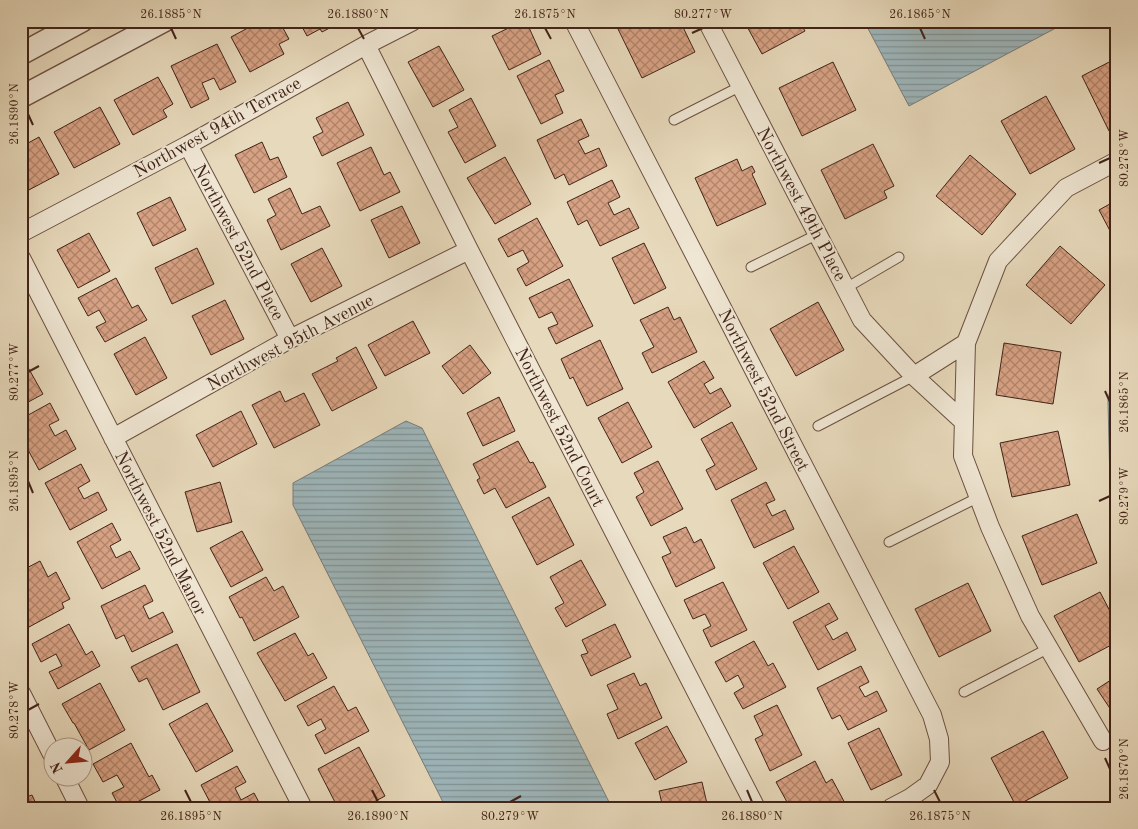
<svg xmlns="http://www.w3.org/2000/svg" width="1138" height="829" font-family="'Old Standard TT',serif">
  <style>
    .water { fill: url(#water-rules); stroke: #797c7a }
    .building { fill: url(#building-cross-hatch); stroke: #422318 }
    .lines { fill: none; stroke-linecap: round; stroke-linejoin: round }
    .service-casing { stroke: #6b5041; stroke-width: 11 }
    .minor-casing { stroke: #6b5041; stroke-width: 20 }
    .tertiary-casing { stroke: #6b5041; stroke-width: 24 }
    .service { stroke: #efe6d3; stroke-width: 9 }
    .minor { stroke: #efe6d3; stroke-width: 18 }
    .tertiary { stroke: #efe6d3; stroke-width: 21 }
    .ticks { fill: none; stroke: #422318; stroke-width: 2 }
    .labels { text-anchor: middle; stroke-width: 4; stroke-linejoin: round; paint-order: stroke }
    .street-label { font-size: 18px; fill: #422318; stroke: #efe6d3 }
    .neatline { fill: none; stroke: #422318; stroke-width: 2 }
    .ticks-label { font-size: 12px; text-anchor: middle; fill: #422318 }
  </style>
  <defs>
    <pattern id="water-rules" width="6" height="5" patternUnits="userSpaceOnUse" patternTransform="scale(1.25)"><rect width="6" height="5" fill="#9db7bc"/><path d="M0 2.5h6" fill="none" stroke="#829498"/></pattern>
    <pattern id="building-cross-hatch" width="8" height="8" patternUnits="userSpaceOnUse" patternTransform="scale(1.25)"><rect width="8" height="8" fill="#d7a183"/><path d="M0 0l8 8M0 8l8-8" fill="none" stroke="#b0836a"/></pattern>
  </defs>
  <rect width="100%" height="100%" fill="#e7d9bb"/>
  <filter id="stains"><feTurbulence type="fractalNoise" baseFrequency=".004" numOctaves="4"/><feColorMatrix values="0 0 0 0 .2 0 0 0 0 .09 0 0 0 0 .02 0 0 0 .5 -.17"/></filter>
  <radialGradient id="worn" r=".72"><stop offset=".6" stop-color="#630" stop-opacity="0"/><stop offset="1" stop-color="#630" stop-opacity=".3"/></radialGradient>
  <path class="water" d="M864 21H1069L909 106Z
    M1117 349V505L1110 485 1108 401Z
    M406 421 422 428 612 808H446L293 505V483Z"/>
  <path class="building" d="M261 21H279L289 39 279 44 284 54 250 72 231 37Z
    M299 21H343L322 32 320 29 307 36Z
    M523 21H526L541 54 509 70 492 36Z
    M634 21H680L695 52 642 78 618 29Z
    M744 21H799L805 31 762 54Z
    M217 44 236 82 220 90 214 78 202 83 209 99 191 108 171 66Z
    M439 46 464 90 433 107 408 62Z
    M1117 58V127L1109 131 1082 76Z
    M549 60 564 91 555 95 563 113 541 124 517 76Z
    M833 62 856 110 802 136 779 88Z
    M158 77 173 104 163 110 167 117 133 135 114 100Z
    M1046 96 1075 149 1030 174 1001 121Z
    M471 98 496 146 465 163 448 132 458 127 449 110Z
    M348 102 364 135 322 156 313 137 323 132 316 118Z
    M100 107 120 144 74 168 54 132Z
    M581 119 589 136 578 141 585 154 599 148 607 166 569 185 564 174 555 179 537 140Z
    M39 137 59 174 25 192 21 186V147Z
    M262 142 270 160 278 157 287 177 254 193 235 155Z
    M873 144 894 186 884 191 887 198 845 219 821 170Z
    M371 147 384 175 390 172 400 192 360 211 337 163Z
    M970 155 1016 194 982 235 936 196Z
    M505 157 531 204 495 224 467 178Z
    M737 159 742 171 752 166 755 172 752 174 766 204 717 226 695 178Z
    M612 180 620 197 608 203 614 215 629 208 639 228 600 246 587 220 578 225 567 202Z
    M290 188 302 214 320 206 330 226 281 250 267 220 276 215 268 199Z
    M170 197 186 230 153 246 137 213Z
    M1117 200V244L1099 210Z
    M402 206 420 243 389 258 371 220Z
    M537 218 563 266 526 286 517 269 529 262 523 250 508 257 498 239Z
    M89 233 110 271 78 288 57 250Z
    M644 243 666 288 634 304 612 258Z
    M1060 246 1105 285 1071 324 1026 285Z
    M197 248 214 284 172 304 155 268Z
    M322 248 342 286 311 302 291 264Z
    M116 278 132 308 138 305 147 320 105 342 96 327 106 322 99 310 88 316 78 298Z
    M569 279 593 326 556 344 548 328 558 324 552 312 539 318 529 298Z
    M225 300 244 339 211 355 192 316Z
    M818 302 844 350 796 376 770 329Z
    M668 307 674 320 680 317 697 352 652 373 642 353 654 347 640 320Z
    M413 321 430 353 385 376 368 345Z
    M145 337 167 378 136 395 114 354Z
    M600 340 623 389 587 406 573 377 570 379 561 359Z
    M1004 343 1061 352 1053 404 996 395Z
    M470 345 491 373 463 394 442 366Z
    M356 347 377 388 332 411 312 374 338 361 336 358Z
    M21 355 43 394 21 406Z
    M704 361 714 378 704 384 710 394 721 388 731 406 694 428 668 382Z
    M280 391 285 402 304 393 320 425 274 448 252 405Z
    M499 397 515 431 483 446 467 413Z
    M628 402 652 447 622 463 598 418Z
    M50 403 59 420 49 425 55 436 66 430 76 449 39 470 21 437V419Z
    M241 411 257 444 213 467 196 435Z
    M732 422 757 469 716 490 706 470 715 465 701 439Z
    M1058 431 1070 485 1012 497 1000 443Z
    M518 441 530 463 533 462 546 487 506 508 495 488 484 494 477 480 480 478 473 464Z
    M658 461 683 509 651 526 636 497 644 492 634 473Z
    M81 464 90 481 78 488 84 499 98 492 107 510 70 530 45 483Z
    M220 482 232 522 197 532 185 492Z
    M766 482 775 500 766 504 772 516 785 510 794 529 754 548 731 500Z
    M549 497 574 545 537 565 512 517Z
    M1077 514 1097 563 1042 585 1022 536Z
    M112 523 121 540 110 546 116 558 130 551 140 569 102 589 77 542Z
    M686 527 694 543 701 539 715 568 676 587 662 557 671 553 663 537Z
    M242 531 263 570 231 587 210 548Z
    M794 546 819 592 788 609 763 563Z
    M581 560 606 605 566 627 555 608 564 603 550 577Z
    M40 561 48 577 56 572 70 599 62 603 64 608 29 627 21 613V571Z
    M266 577 274 591 283 586 299 617 254 641 242 617 240 618 229 597Z
    M723 582 747 630 711 647 703 630 711 626 705 614 693 619 684 600Z
    M968 583 991 631 939 657 915 609Z
    M145 585 153 601 143 606 149 619 163 612 173 632 132 652 124 635 116 639 101 606Z
    M1100 592 1112 615 1117 612V642L1079 662 1054 616Z
    M829 603 838 619 825 626 833 640 847 632 856 650 818 670 793 622Z
    M69 624 86 655 92 651 100 666 58 689 49 672 62 666 56 654 41 662 32 644Z
    M615 624 631 657 591 676 581 655 588 653 582 640Z
    M295 633 308 656 313 653 327 678 285 701 257 653Z
    M754 641 768 666 773 663 786 687 743 709 734 693 744 687 738 675 726 682 715 662Z
    M177 644 200 692 163 710 147 678 139 682 131 667Z
    M861 666 869 682 859 687 865 697 877 691 887 711 848 730 840 715 832 719 817 688Z
    M634 673 640 686 646 683 662 718 618 739 607 714 618 709 607 685Z
    M1117 676V719L1097 689Z
    M100 683 125 730 89 750 74 723H73L62 704Z
    M334 686 348 711 356 707 369 731 325 754 315 735 326 729 321 719 308 726 297 706Z
    M207 703 233 751 196 772 169 724Z
    M777 705 802 755 770 771 755 739 763 735 754 716Z
    M667 726 687 762 655 780 635 743Z
    M879 728 902 775 871 790 848 743Z
    M1043 731 1068 778 1016 806 991 758Z
    M131 743 149 777 152 775 160 790 126 808H120L112 793 124 787 117 775 103 782 93 764Z
    M359 747 385 796 363 808H338L318 769Z
    M815 761 826 783 832 779 846 805 841 808H793L789 801 787 802 776 782Z
    M237 766 246 782 235 788 241 800 254 793 262 808H213L201 785Z
    M702 782 708 808H663L659 791Z
    M32 795 38 808H21V799Z"/>
  <g class="lines">
    <g class="service-casing">
      <path id="service" d="M674 120 741 86
        M751 267 818 234
        M846 288 899 257
        M818 426 914 376
        M889 542 979 497
        M964 692 1049 648"/>
    </g>
    <g class="minor-casing">
      <path id="minor" d="M574 21 932 715 939 739 940 762 928 785 910 798 891 808
        M707 21 862 320 914 376 966 343
        M366 45 469 250 756 808
        M188 145 290 339
        M21 233 188 145 366 45 413 21
        M21 258 303 808
        M914 376 964 422
        M113 438 290 339 469 250
        M21 693 52 754
        M1103 741 1030 616 990 527 963 456 966 343 998 261 1066 188 1117 161
        M64 776 80 808"/>
    </g>
    <g class="tertiary-casing">
      <path id="tertiary" d="M21 54 82 21
        M21 97 164 21"/>
    </g>
    <use href="#service" class="service"/>
    <use href="#minor" class="minor"/>
    <use href="#tertiary" class="tertiary"/>
  </g>
  <path class="ticks" d="M171 28 176 39M358 28 364 39M545 28 551 39M920 28 925 39M692 33 703 28M28 114 33 125M1099 163 1110 158M28 372 39 366M1105 391 1110 402M28 481 33 493M1099 501 1110 496M28 710 39 704M1105 758 1110 769M185 790 191 802M372 790 378 802M747 790 752 802M934 790 940 802M510 802 521 796"/>
  <g class="labels">
    <g class="street-label">
      <text transform="translate(217 127) rotate(-29)" y="6">Northwest 94th Terrace</text>
      <text transform="translate(802 204) rotate(62)" y="6">Northwest 49th Place</text>
      <text transform="translate(239 242) rotate(62)" y="6">Northwest 52nd Place</text>
      <text transform="translate(290 342) rotate(-28)" y="6">Northwest 95th Avenue</text>
      <text transform="translate(764 390) rotate(63)" y="6">Northwest 52nd Street</text>
      <text transform="translate(560 427) rotate(63)" y="6">Northwest 52nd Court</text>
      <text transform="translate(161 533) rotate(63)" y="6">Northwest 52nd Manor</text>
    </g>
  </g>
  <rect width="1138" height="829" fill="none" stroke="#e7d9bb" stroke-width="55"/>
  <g transform="translate(68 762) rotate(243)"><circle r="24" fill="#efe6d3" stroke="#aa9888"/>
  <path d="M0-4L9 19L0 12L-9 19Z" fill="#8f2418"/>
  <text y="-8" font-size="14" font-weight="bold" text-anchor="middle" fill="#422318">N</text>
  </g>
  <rect x="28" y="28" width="1082" height="774" class="neatline"/>
  <g class="ticks-label">
    <text x="171" y="18">26.1885°N</text>
    <text x="358" y="18">26.1880°N</text>
    <text x="545" y="18">26.1875°N</text>
    <text x="703" y="18">80.277°W</text>
    <text x="920" y="18">26.1865°N</text>
    <text transform="translate(14 114) rotate(-90)" y="4">26.1890°N</text>
    <text transform="translate(1124 158) rotate(-90)" y="4">80.278°W</text>
    <text transform="translate(14 372) rotate(-90)" y="4">80.277°W</text>
    <text transform="translate(1124 402) rotate(-90)" y="4">26.1865°N</text>
    <text transform="translate(14 481) rotate(-90)" y="4">26.1895°N</text>
    <text transform="translate(1124 496) rotate(-90)" y="4">80.279°W</text>
    <text transform="translate(14 710) rotate(-90)" y="4">80.278°W</text>
    <text transform="translate(1124 769) rotate(-90)" y="4">26.1870°N</text>
    <text x="191" y="820">26.1895°N</text>
    <text x="378" y="820">26.1890°N</text>
    <text x="510" y="820">80.279°W</text>
    <text x="752" y="820">26.1880°N</text>
    <text x="940" y="820">26.1875°N</text>
  </g>
  <rect width="100%" height="100%" filter="url(#stains)"/>
  <rect width="100%" height="100%" fill="url(#worn)"/>
</svg>
